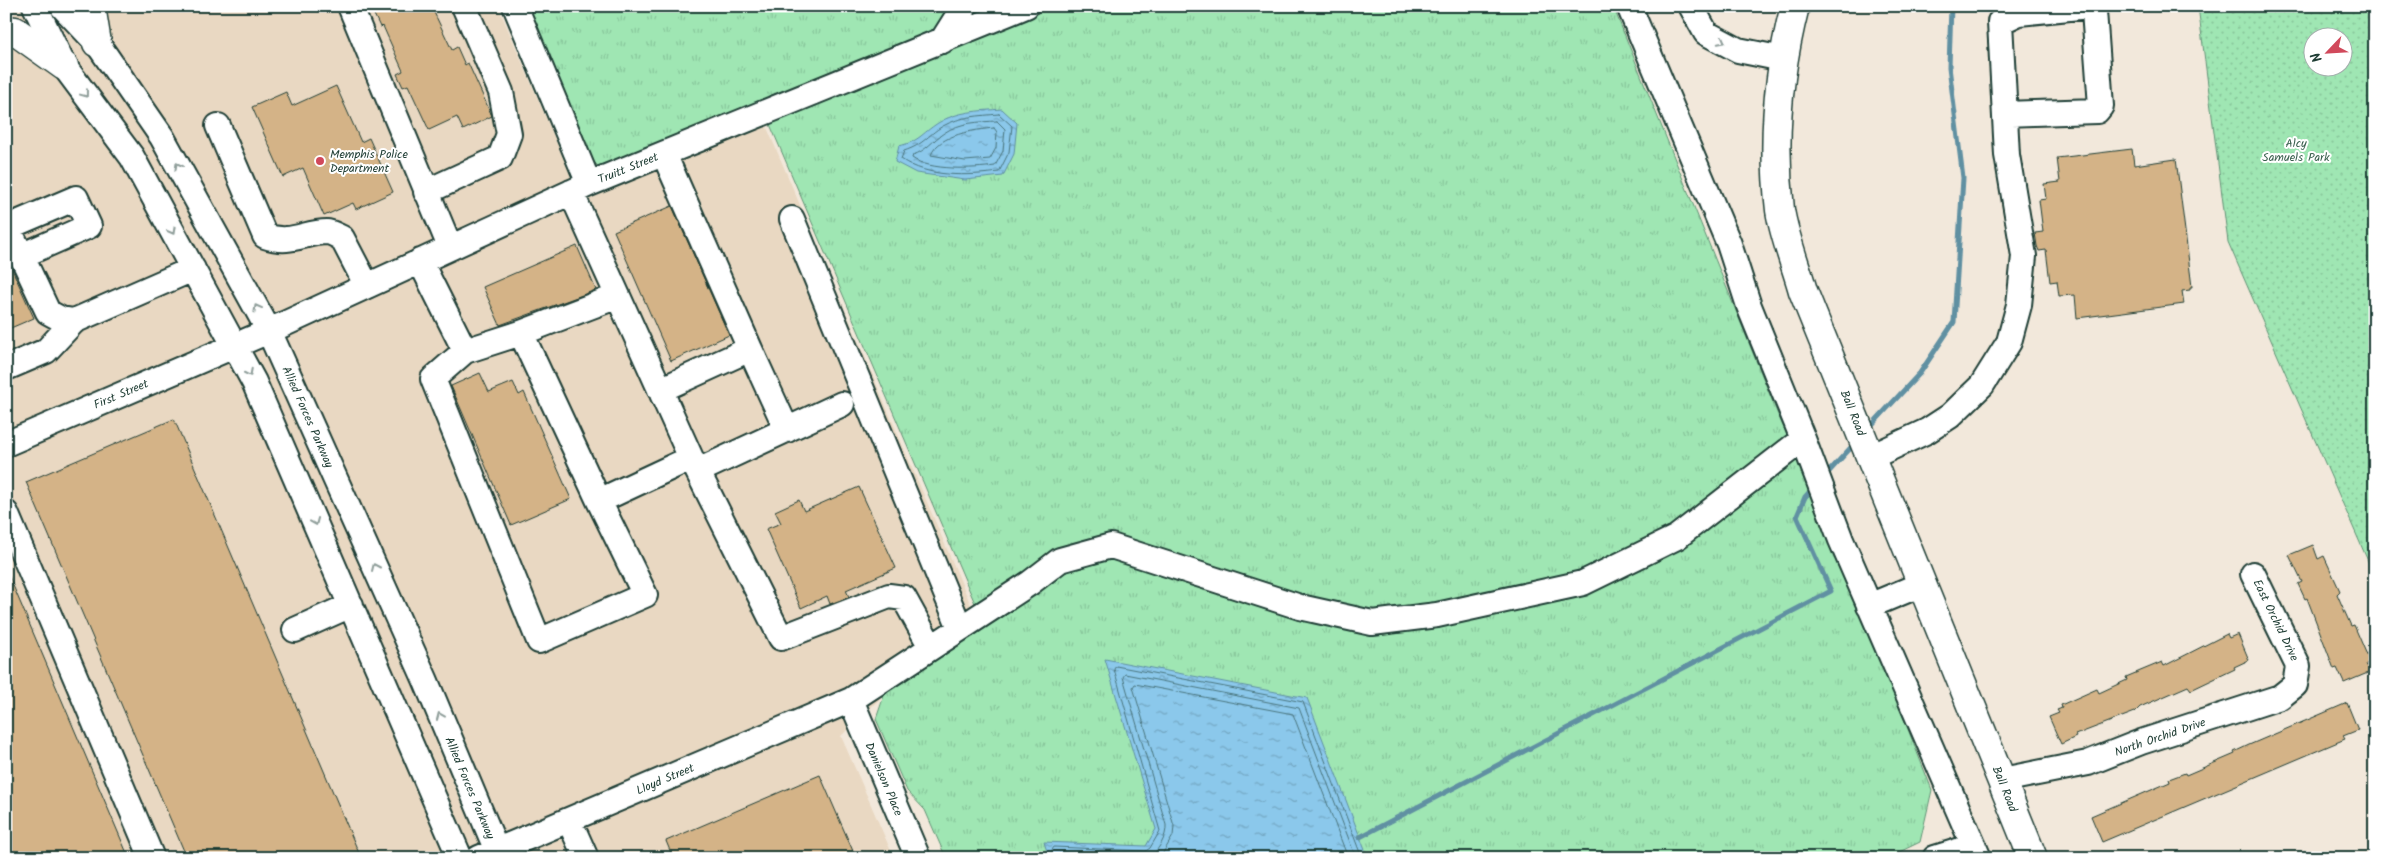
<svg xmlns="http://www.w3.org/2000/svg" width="2381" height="864" font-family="Kalam,sans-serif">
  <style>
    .built { fill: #e9d8c2 }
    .grass { fill: url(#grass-tufts); stroke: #5f9274 }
    .park { fill: url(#park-dots); stroke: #5f9274; fill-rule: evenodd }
    .water { fill: url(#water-ripples); stroke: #6090a2 }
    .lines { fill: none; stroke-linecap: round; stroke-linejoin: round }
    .shore { stroke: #4a757d; stroke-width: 1 }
    .stream { stroke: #6090a2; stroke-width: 5 }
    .building { fill: #d4b387; stroke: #1f3d34 }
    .minor-casing { stroke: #1f3d34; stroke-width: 28 }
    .major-casing { stroke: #1f3d34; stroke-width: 31 }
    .minor { stroke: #fff; stroke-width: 24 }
    .major { stroke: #fff; stroke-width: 28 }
    .oneway { stroke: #8f9e9a }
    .poi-dot { fill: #d1495b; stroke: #fff; stroke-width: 2 }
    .labels { text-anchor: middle; stroke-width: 4; stroke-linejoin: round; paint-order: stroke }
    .park-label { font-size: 12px; fill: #395f4d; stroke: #fff }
    .poi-label { font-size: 12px; fill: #1f3d34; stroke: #fff; text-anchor: start }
    .street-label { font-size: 12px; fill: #1f3d34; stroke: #fff }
  </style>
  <defs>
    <pattern id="grass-tufts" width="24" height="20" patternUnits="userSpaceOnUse" patternTransform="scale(1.25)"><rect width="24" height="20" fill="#9fe6b3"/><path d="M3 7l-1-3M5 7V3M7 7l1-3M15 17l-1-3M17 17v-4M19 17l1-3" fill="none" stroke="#88c69b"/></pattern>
    <pattern id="park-dots" width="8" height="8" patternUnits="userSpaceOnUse" patternTransform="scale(1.25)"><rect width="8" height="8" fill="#9fe6b3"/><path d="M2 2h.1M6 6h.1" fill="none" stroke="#88c69b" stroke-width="1.8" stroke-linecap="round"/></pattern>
    <pattern id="water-ripples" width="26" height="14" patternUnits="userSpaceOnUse" patternTransform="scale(1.25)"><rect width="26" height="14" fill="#8bc8eb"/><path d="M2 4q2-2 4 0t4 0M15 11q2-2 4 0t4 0" fill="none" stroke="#71a4bf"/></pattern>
  </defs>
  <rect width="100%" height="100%" fill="#f2e8db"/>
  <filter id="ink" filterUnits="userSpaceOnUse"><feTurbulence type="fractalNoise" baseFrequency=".02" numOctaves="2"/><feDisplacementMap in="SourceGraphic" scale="10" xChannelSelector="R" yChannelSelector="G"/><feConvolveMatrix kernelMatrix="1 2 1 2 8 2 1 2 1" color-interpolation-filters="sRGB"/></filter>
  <g filter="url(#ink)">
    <path class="built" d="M27 6H498L582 202 765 123 973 610 841 736 894 858H6V19Z"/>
    <path class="grass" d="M523 6H1613L1778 415 1826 522 1932 790 1920 842 1887 858H946L925 810 907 791 876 719 888 684 977 608 769 122 602 171 583 149Z"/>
    <path class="park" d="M2198 6H2375V577L2228 242ZM2314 38H2344V68H2314Z"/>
    <path class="water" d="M1002 109 1017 123 1014 154 1003 176 965 180 916 173 895 162 899 146C920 141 921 134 938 123 957 111 979 111 1002 109Z
      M1105 659 1307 698 1368 858H1049L1044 842 1146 846 1156 829Z"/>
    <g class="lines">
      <path class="shore" d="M999 114 1012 126 1009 152 999 172C968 176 928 178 901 159L904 151C925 144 926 136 943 126 961 116 979 116 999 114Z
        M997 121 1005 129 1003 151 995 166C973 169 930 171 912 158L913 155C926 151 933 140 944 133 960 122 979 122 997 121Z
        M994 128 997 132 996 148 990 159 965 161 931 155C939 134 975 130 994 128Z
        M1053 858 1052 850 1054 847 1146 851 1150 848 1160 831 1114 669 1116 666 1303 702 1362 858
        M1060 858 1062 854 1148 857C1158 853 1167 836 1166 825L1123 677 1125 674 1299 708 1356 858
        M1160 858 1173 836 1174 826 1133 687 1135 684 1293 714 1348 858"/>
      <path class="stream" d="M1867 430 1920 373 1954 322 1963 178 1949 67 1951 6
        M1825 476 1855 443
        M1360 837 1831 591 1797 516 1805 497 1814 487"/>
    </g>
    <path class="building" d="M370 6H431L452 50 457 47 465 65 468 63 492 116 463 130 457 117 429 130 408 85 403 87 397 74 403 71 383 26 380 27Z
      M336 86 361 142 369 138 393 192 356 209 353 203 324 216 303 168 283 177 252 107 286 92 292 106Z
      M2132 149 2134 165 2176 159 2192 287H2190V290L2182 291 2184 304 2077 318 2075 295 2059 296 2057 281 2050 282 2046 250 2039 251 2037 246 2035 233 2043 232 2039 200 2046 199 2044 184 2060 182 2057 158Z
      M672 206 729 335 671 361 614 231Z
      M577 246 596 290 500 325 483 287Z
      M6 256 34 318 6 330Z
      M480 373 489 392 513 382 519 395 524 392 571 499 511 525 451 386Z
      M174 419 361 858H187L26 482Z
      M859 487 896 568 846 590 849 597 830 604 827 596 801 608 766 529 781 523 775 511 799 500 804 511Z
      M2313 545 2318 559 2324 556 2340 591 2337 594 2351 626 2354 625 2370 662 2366 664 2370 672 2344 683 2337 668 2334 669 2307 598 2305 599 2298 584 2302 582 2289 555Z
      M6 569 129 858H6Z
      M2227 634 2229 638 2238 634 2249 660 2234 667 2235 669 2191 690 2188 686 2140 707 2135 712 2075 735 2076 737 2061 744 2049 717 2059 713 2057 710 2062 708 2061 705 2097 689 2099 693 2127 680 2126 677 2162 662 2164 666Z
      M2347 703 2358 730 2343 736 2345 739 2102 842 2091 816 2170 782 2169 779 2185 773 2186 775 2235 754 2234 752 2249 745Z
      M820 775 856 858H673L666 841Z"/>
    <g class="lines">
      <g class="minor-casing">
        <path id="minor" d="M35 6 64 66 132 157 254 382 460 858
          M62 6 97 43 162 137 269 331 425 679 500 858
          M350 6 450 247
          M515 6 589 184
          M1691 6 1706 33 1738 50 1783 59
          M942 41 964 6
          M2005 114 2097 111 2101 106 2094 11 2090 6
          M218 126 265 236C292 245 304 232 327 232 331 232 337 236 342 238L367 286
          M426 192 500 158 509 134 501 92 464 6
          M792 219 960 628
          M21 256 89 226 76 198 8 227 48 312 61 319 74 321 193 269
          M420 261 465 351 433 379 539 641 645 595 599 501 691 458 571 192
          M521 333 599 501
          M750 349 787 430
          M465 351 521 333 618 296
          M6 368 46 351 74 321
          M660 390 750 349 664 154
          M1803 439 1841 540 1979 858
          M6 444 269 331 589 184 1026 6
          M1871 457 1927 431 1950 416 1982 385 2009 342 2019 305 2024 256 2007 155 2000 22 2019 13 2090 6
          M691 458 781 638 889 596 904 598 931 647
          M698 471 842 404
          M6 513 152 858
          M1869 606 1922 584
          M295 630 351 605
          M851 700 918 858
          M2002 780 2088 763 2141 742 2280 697 2295 685 2298 666 2253 574
          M569 820 586 858
          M479 858 851 700 1030 583 1060 560 1111 546 1300 607 1372 623 1437 615 1583 583 1677 537 1803 439 1749 306 1729 244 1629 6
          M1935 858 1974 846"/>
      </g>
      <g class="major-casing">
        <path id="major" d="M91 6 97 43
          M1795 6C1778 72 1772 142 1780 210 1784 236 1796 266 1803 291L2033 858
          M6 30 15 31 64 66"/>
      </g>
      <use href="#minor" class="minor"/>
      <use href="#major" class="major"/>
    </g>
    <defs><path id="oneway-chevron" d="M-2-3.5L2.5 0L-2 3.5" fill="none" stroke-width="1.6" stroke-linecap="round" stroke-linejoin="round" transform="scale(1.25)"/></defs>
    <g class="oneway">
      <use href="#oneway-chevron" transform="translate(1722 41) rotate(28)"/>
      <use href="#oneway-chevron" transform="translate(85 94) rotate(53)"/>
      <use href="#oneway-chevron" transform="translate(178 166) rotate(-119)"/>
      <use href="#oneway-chevron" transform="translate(172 231) rotate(61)"/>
      <use href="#oneway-chevron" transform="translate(257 308) rotate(-119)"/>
      <use href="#oneway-chevron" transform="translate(249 373) rotate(63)"/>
      <use href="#oneway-chevron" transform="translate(315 522) rotate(67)"/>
      <use href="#oneway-chevron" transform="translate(375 567) rotate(-114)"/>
      <use href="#oneway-chevron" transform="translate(440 716) rotate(-113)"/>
    </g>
  </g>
  <circle class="poi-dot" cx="320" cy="161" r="5"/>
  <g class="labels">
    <g class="park-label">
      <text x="2296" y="147">Alcy<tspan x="2296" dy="14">Samuels Park</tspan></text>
    </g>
    <g class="poi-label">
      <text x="330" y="158">Memphis Police<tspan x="330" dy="14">Department</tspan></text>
    </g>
    <g class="street-label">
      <text transform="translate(628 168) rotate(-22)" y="4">Truitt Street</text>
      <text transform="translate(121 394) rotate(-23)" y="4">First Street</text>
      <text transform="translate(1853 413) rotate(68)" y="4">Ball Road</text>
      <text transform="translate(308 417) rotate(66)" y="4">Allied Forces Parkway</text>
      <text transform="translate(2276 620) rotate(64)" y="4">East Orchid Drive</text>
      <text transform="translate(2160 737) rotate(-19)" y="4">North Orchid Drive</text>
      <text transform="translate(665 779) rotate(-23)" y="4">Lloyd Street</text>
      <text transform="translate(884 779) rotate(67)" y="4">Danielson Place</text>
      <text transform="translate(470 788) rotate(67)" y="4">Allied Forces Parkway</text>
      <text transform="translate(2005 789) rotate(68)" y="4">Ball Road</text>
    </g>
  </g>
  <rect width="2381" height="864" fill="none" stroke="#fff" stroke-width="25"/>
  <rect x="12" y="12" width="2356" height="839" fill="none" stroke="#1f3d34" stroke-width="2" filter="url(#ink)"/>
  <g transform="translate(2328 52) rotate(245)"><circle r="24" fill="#ffffff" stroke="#a5b1ae"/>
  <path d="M0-4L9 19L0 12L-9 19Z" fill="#d1495b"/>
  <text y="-8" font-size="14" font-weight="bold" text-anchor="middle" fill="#1f3d34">N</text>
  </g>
</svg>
